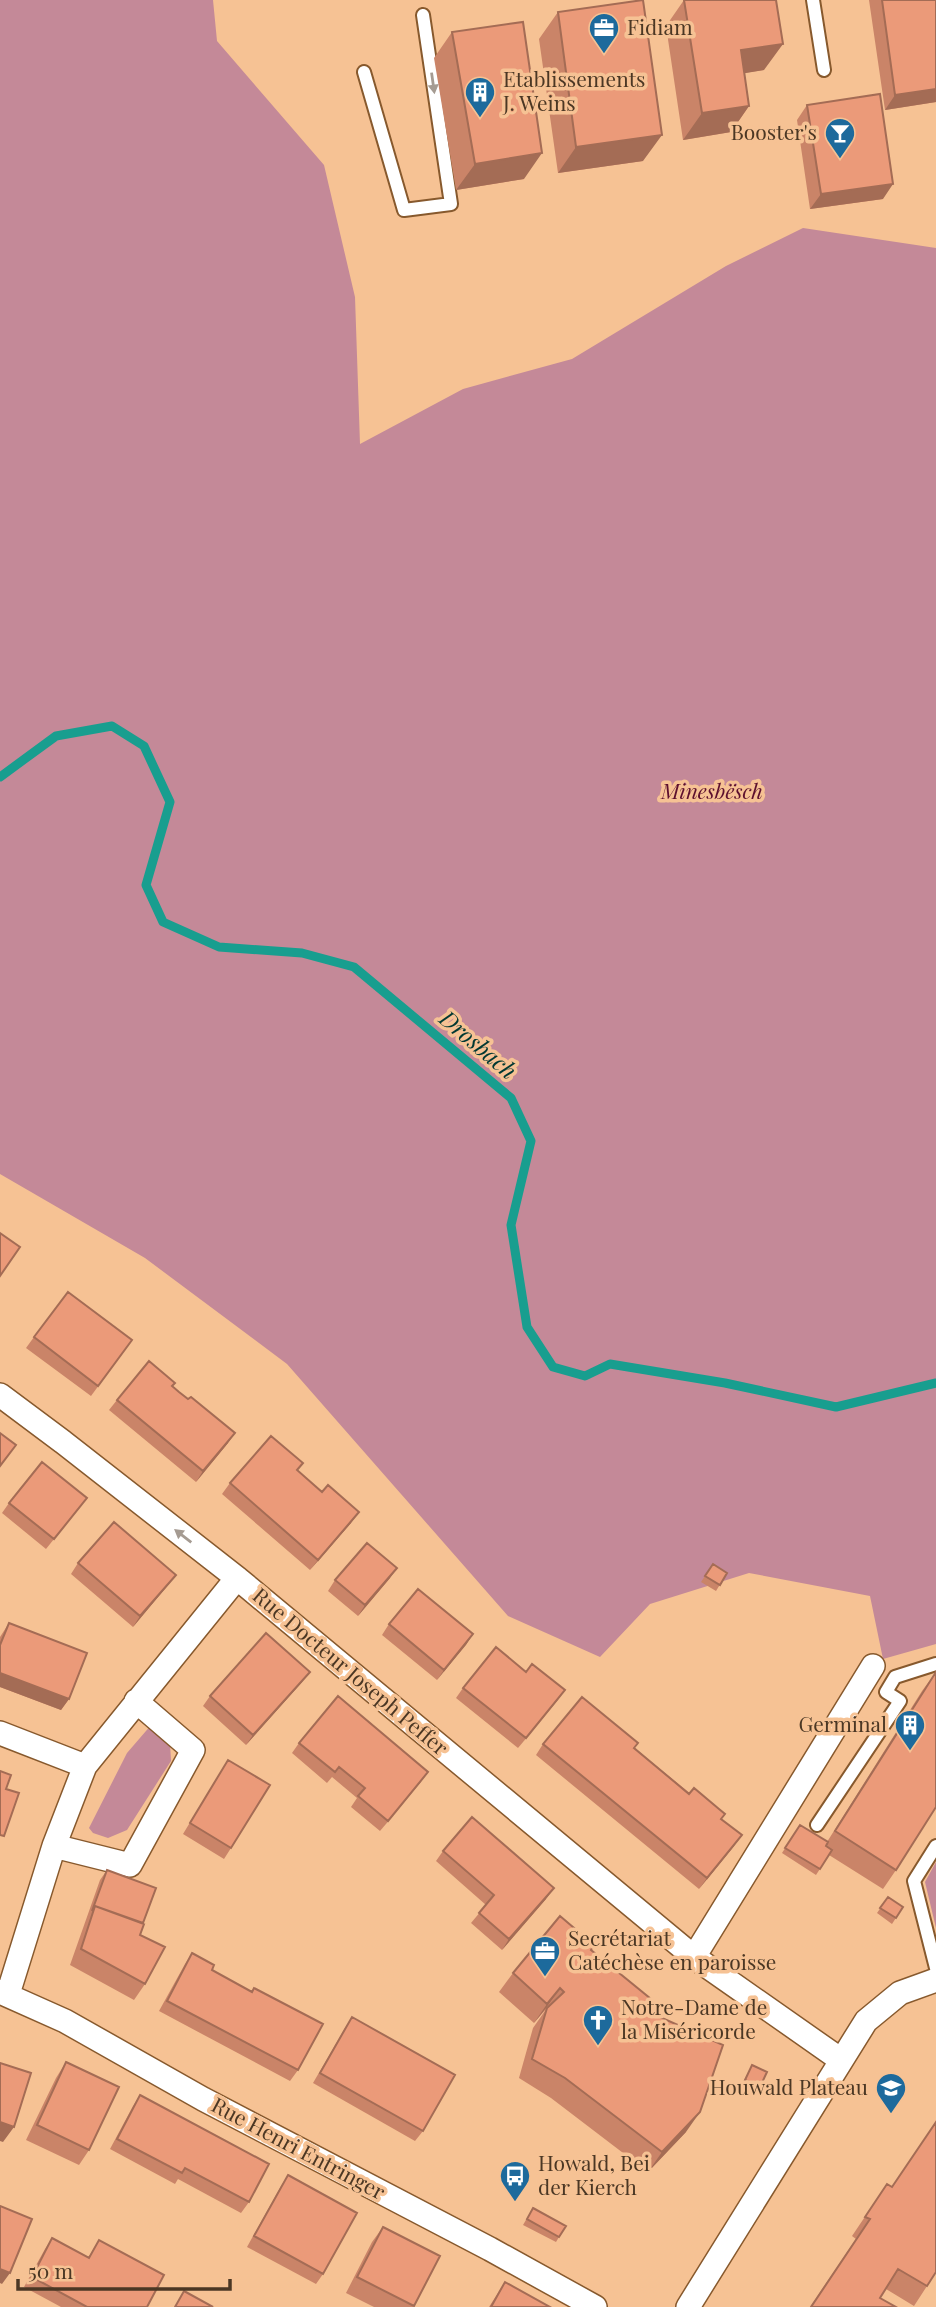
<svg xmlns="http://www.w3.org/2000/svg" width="936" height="2307" font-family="'Playfair Display',serif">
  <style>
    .green { fill: #c48998 }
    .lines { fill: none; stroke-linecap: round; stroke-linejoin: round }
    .stream { stroke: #189e8f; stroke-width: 9 }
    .service-casing { stroke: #87592d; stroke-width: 16 }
    .minor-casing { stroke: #87592d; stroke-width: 26 }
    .service { stroke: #fff; stroke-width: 12 }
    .minor { stroke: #fff; stroke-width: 23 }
    .wall { fill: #ca8468 }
    .shaded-wall { fill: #a46c55 }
    .building { fill: #eb9a79; stroke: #a46c55; stroke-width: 2 }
    .oneway { fill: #a59b92 }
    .labels { text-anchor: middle; stroke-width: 7; stroke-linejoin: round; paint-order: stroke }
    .poi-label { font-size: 21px; fill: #4b3724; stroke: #f6c294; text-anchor: start }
    .park-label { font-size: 21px; font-style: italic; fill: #5d102e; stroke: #f6c294 }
    .street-label { font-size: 21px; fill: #4b3724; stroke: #f6c294 }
    .water-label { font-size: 23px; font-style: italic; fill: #003832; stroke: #f6c294 }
  </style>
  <rect width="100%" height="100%" fill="#f6c294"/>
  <path class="green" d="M0 0H213L217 41 324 165 355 297 360 444 463 389 572 359 726 266 803 228 936 248V1644L883 1659 870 1596 749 1573 650 1604 600 1657 508 1616 287 1364 145 1258 0 1174Z
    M152 1724 170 1743 171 1761 127 1830 108 1838 93 1833 89 1828 127 1753Z
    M936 1862V1928L925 1882Z"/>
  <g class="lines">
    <path class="stream" d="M0 777 56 736 112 726 144 746 170 802 146 885 163 922 219 947 302 953 354 967 511 1098 531 1141 511 1225 527 1327 553 1367 585 1376 610 1364 725 1383 836 1407 936 1383"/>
    <g class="service-casing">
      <path id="service" d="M813 0 824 70
        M364 72 404 210 451 204 423 15
        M817 1825 900 1701 886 1692 895 1677 936 1664
        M936 1846 914 1881 936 1968"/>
    </g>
    <g class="minor-casing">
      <path id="minor" d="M0 1395 63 1442 237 1578 694 1957 841 2060
        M0 1733 85 1766
        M54 1846 130 1865 193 1750 136 1701
        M694 1957 873 1666
        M0 1992 65 2021 203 2099 490 2249 595 2307
        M8 1994 54 1846 85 1766 237 1578
        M688 2307 866 2021 900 1993 936 1980"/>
    </g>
    <use href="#service" class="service"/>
    <use href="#minor" class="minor"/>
  </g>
  <path class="wall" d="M684 0 764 70 744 73 749 106 731 132 683 140 666 26Z
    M869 0H936V102L885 110Z
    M558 12 643 161 558 173 539 39Z
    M452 32 524 179 456 190 434 58Z
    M807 105 883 199 810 209 797 120Z
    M34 1337 132 1340 91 1396 26 1348Z
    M172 1386 228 1443 196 1482 109 1410 117 1400Z
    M298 1471 322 1492 351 1523 310 1570 222 1494 230 1483Z
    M87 1498 46 1549 2 1513 9 1503Z
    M78 1563 168 1585 133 1627 71 1574Z
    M713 1564 727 1573 716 1591 701 1582Z
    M390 1578 358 1616 328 1591 335 1580Z
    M9 1623 69 1699 61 1710 0 1687V1637Z
    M389 1624 473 1634 437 1680 382 1635Z
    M526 1672 565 1690 518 1748 456 1698 463 1688Z
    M936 1672 896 1870 883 1889 829 1855 816 1875 782 1853 800 1825 827 1842 922 1691Z
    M302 1682 246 1745 203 1706 210 1696Z
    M299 1743 428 1772 380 1831 351 1807 357 1798 332 1777 327 1783 292 1753Z
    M543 1744 634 1748 722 1819 734 1846 699 1889 536 1755Z
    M228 1760 231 1848 224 1859 183 1834Z
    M443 1851 546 1899 502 1950 471 1923 486 1905 436 1861Z
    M107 1870 143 1923 140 1935 145 1984 134 2000 70 1965 100 1880Z
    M888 1897 903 1907 892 1924 877 1913Z
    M591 1950 644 2010 686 2132 648 2172 551 2098 519 2078 533 2028 547 2008 534 2023 499 1992 513 1973Z
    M192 1953 212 1970 298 2070 290 2081 159 2011 185 1964Z
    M352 2017 423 2131 415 2141 313 2083 345 2028Z
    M66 2062 89 2150 79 2165 26 2140 56 2078Z
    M752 2065 760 2087 757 2093 741 2086Z
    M140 2095 249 2202 241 2213 178 2179 175 2184 110 2149 133 2106Z
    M288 2175 323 2274 316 2284 247 2247 281 2186Z
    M887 2184 927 2286 914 2306 886 2289 810 2307 856 2239 852 2236Z
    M533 2208 559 2237 556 2242 523 2225Z
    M383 2227 440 2256 413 2307H374L346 2293 372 2242Z
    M52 2238 88 2258 99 2240 147 2307H61L24 2287 45 2249Z
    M505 2282 550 2307H489Z"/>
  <path class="shaded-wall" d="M783 44 764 70 722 77 741 50Z
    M936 89V102L885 110 895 95Z
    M749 106 731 132 683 140 702 113Z
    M662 135 643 161 558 173 576 147Z
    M542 153 524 179 456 190 475 164Z
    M893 184 883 199 810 209 821 194Z
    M235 1433 228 1443 196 1482 203 1471Z
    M359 1512 351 1523 310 1570 318 1560Z
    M397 1568 390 1578 358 1616 365 1605Z
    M176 1575 168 1585 133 1627 140 1616Z
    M473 1634 466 1645 437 1680 444 1670Z
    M310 1672 302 1682 246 1745 253 1735Z
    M0 1673 69 1699 61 1710 0 1687Z
    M565 1690 557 1701 518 1748 526 1738Z
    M428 1772 420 1783 380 1831 388 1821Z
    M742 1835 734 1846 699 1889 707 1878Z
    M554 1888 546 1899 502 1950 509 1939Z
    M560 1988 546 2008 534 2023 547 2004Z
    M700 2112 686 2132 648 2172 662 2152Z
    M0 2122 14 2127 3 2142 0 2141Z
    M0 2269 10 2273 2 2284 0 2283Z"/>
  <path class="building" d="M643 0 662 135 576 147 558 12Z
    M684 0H776L783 44 741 50 749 106 702 113Z
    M882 0H936V89L895 95Z
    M523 22 542 153 475 164 452 32Z
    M880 94 893 184 821 194 807 105Z
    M0 1233 20 1247 0 1276Z
    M68 1292 132 1340 98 1386 34 1337Z
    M149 1361 175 1383 172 1386 179 1392 188 1399 191 1397 235 1433 203 1471 117 1400Z
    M0 1433 16 1445 0 1466Z
    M271 1436 303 1463 297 1470 322 1492 328 1485 359 1512 318 1560 230 1483Z
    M42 1462 87 1498 54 1539 9 1503Z
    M114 1522 176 1575 140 1616 78 1563Z
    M367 1543 397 1568 365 1605 335 1580Z
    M713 1564 727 1573 720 1585 705 1576Z
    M418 1589 473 1634 444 1670 389 1624Z
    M9 1623 87 1653 69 1699 0 1673V1645Z
    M266 1633 310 1672 253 1735 210 1696Z
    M496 1647 526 1672 532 1664 565 1690 526 1738 463 1688Z
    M936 1672V1807L896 1870 835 1831Z
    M338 1696 428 1772 388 1821 358 1796 365 1788 339 1767 335 1772 299 1743Z
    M582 1697 638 1743 634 1748 689 1794 694 1788 719 1809 725 1814 721 1819 742 1835 707 1878 543 1744Z
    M228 1760 270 1785 231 1848 190 1823Z
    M0 1771 11 1775 6 1789 19 1793 4 1836 0 1835Z
    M472 1817 554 1888 509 1939 479 1913 494 1895 443 1851Z
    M800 1825 828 1842 826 1846 832 1850 820 1869 785 1848Z
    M107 1870 156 1888 143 1923 95 1906 92 1911Z
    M888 1897 903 1907 896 1918 880 1908Z
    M95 1906 144 1924 140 1935 165 1947 145 1984 81 1949Z
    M560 1916 594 1945 591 1950 651 1999 644 2010 723 2045 700 2112 662 2152 565 2078 532 2059 547 2008 564 1992 560 1988 547 2004 513 1973Z
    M192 1953 214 1965 212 1970 252 1992 254 1988 323 2024 298 2070 167 2001Z
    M352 2017 455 2075 423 2131 320 2073Z
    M66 2062 119 2087 89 2150 37 2125Z
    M0 2063 31 2073 14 2127 0 2122Z
    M752 2065 767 2072 760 2087 745 2080Z
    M140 2095 269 2164 249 2202 185 2168 182 2173 117 2139Z
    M936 2122V2272L927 2286 898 2269 880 2298 896 2307H811L870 2219 865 2217 887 2184 892 2187Z
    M288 2175 357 2213 323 2274 254 2236Z
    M0 2206 32 2219 10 2273 0 2269Z
    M533 2208 566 2226 559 2237 527 2219Z
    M383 2227 440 2256 414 2306 357 2277Z
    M52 2238 89 2258 99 2240 164 2275 147 2307H87L32 2277Z
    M505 2282 550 2307H491Z
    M184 2291 213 2307H175Z"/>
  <defs><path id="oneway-solid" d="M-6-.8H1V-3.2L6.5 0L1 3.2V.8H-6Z" transform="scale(1.75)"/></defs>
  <g class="oneway">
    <use href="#oneway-solid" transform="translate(433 83) rotate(82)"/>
    <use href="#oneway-solid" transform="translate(183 1536) rotate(-142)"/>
  </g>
  <defs>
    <g id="office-pin" transform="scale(1.575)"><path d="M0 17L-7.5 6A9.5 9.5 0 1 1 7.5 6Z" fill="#1d6a9c" stroke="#f6c294"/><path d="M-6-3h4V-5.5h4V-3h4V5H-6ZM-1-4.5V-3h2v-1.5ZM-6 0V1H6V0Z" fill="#fff"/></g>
    <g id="building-pin" transform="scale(1.575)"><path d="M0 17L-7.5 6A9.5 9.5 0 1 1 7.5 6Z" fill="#1d6a9c" stroke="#f6c294"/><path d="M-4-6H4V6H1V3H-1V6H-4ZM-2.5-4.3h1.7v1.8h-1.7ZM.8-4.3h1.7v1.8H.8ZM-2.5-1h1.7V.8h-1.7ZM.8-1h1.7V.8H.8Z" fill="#fff"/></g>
    <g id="bar-pin" transform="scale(1.575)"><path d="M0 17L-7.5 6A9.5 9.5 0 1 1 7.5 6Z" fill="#1d6a9c" stroke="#f6c294"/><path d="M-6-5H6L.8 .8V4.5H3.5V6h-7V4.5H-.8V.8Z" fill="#fff"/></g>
    <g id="church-pin" transform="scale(1.575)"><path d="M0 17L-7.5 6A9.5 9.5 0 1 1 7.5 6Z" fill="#1d6a9c" stroke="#f6c294"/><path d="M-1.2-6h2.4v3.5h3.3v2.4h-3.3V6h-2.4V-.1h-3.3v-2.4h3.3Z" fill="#fff"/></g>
    <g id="school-pin" transform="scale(1.575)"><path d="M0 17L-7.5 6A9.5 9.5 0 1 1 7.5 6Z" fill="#1d6a9c" stroke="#f6c294"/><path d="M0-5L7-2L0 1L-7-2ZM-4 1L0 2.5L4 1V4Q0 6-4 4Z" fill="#fff"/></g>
    <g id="bus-pin" transform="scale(1.575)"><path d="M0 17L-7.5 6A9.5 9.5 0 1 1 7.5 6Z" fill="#1d6a9c" stroke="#f6c294"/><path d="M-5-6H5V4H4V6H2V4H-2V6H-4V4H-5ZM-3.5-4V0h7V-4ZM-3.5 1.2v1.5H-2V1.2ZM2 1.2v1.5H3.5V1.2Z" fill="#fff"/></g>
  </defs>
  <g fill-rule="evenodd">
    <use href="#office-pin" x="604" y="28"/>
    <use href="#building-pin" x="480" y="92"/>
    <use href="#bar-pin" x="840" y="133"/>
    <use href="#building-pin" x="910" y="1725"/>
    <use href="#office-pin" x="545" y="1951"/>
    <use href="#church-pin" x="598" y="2020"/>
    <use href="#school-pin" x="891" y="2088"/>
    <use href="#bus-pin" x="515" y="2176"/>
  </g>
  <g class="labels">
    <g class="poi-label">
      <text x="627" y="35">Fidiam</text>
      <text x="503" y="87">Etablissements<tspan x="503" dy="24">J. Weins</tspan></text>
      <text x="817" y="140" text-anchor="end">Booster's</text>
      <text x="887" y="1732" text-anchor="end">Germinal</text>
      <text x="568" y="1946">Secrétariat<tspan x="568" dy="24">Catéchèse en paroisse</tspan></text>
      <text x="621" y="2015">Notre-Dame de<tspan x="621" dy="24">la Miséricorde</tspan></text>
      <text x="868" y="2095" text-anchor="end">Houwald Plateau</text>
      <text x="538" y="2171">Howald, Bei<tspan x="538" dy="24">der Kierch</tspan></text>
    </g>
    <g class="park-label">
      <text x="712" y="799">Minesbësch</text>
    </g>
    <g class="street-label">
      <text transform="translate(350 1672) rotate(40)" y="7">Rue Docteur Joseph Peffer</text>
      <text transform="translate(298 2149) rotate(28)" y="7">Rue Henri Entringer</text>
    </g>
    <g class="water-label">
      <text transform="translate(478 1045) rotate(40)" y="8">Drosbach</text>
    </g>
  </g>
  <path d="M18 2279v10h212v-10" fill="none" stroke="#4b3724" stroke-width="3.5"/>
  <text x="28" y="2279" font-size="21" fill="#4b3724" stroke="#f6c294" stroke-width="5" paint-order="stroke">50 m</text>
</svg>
